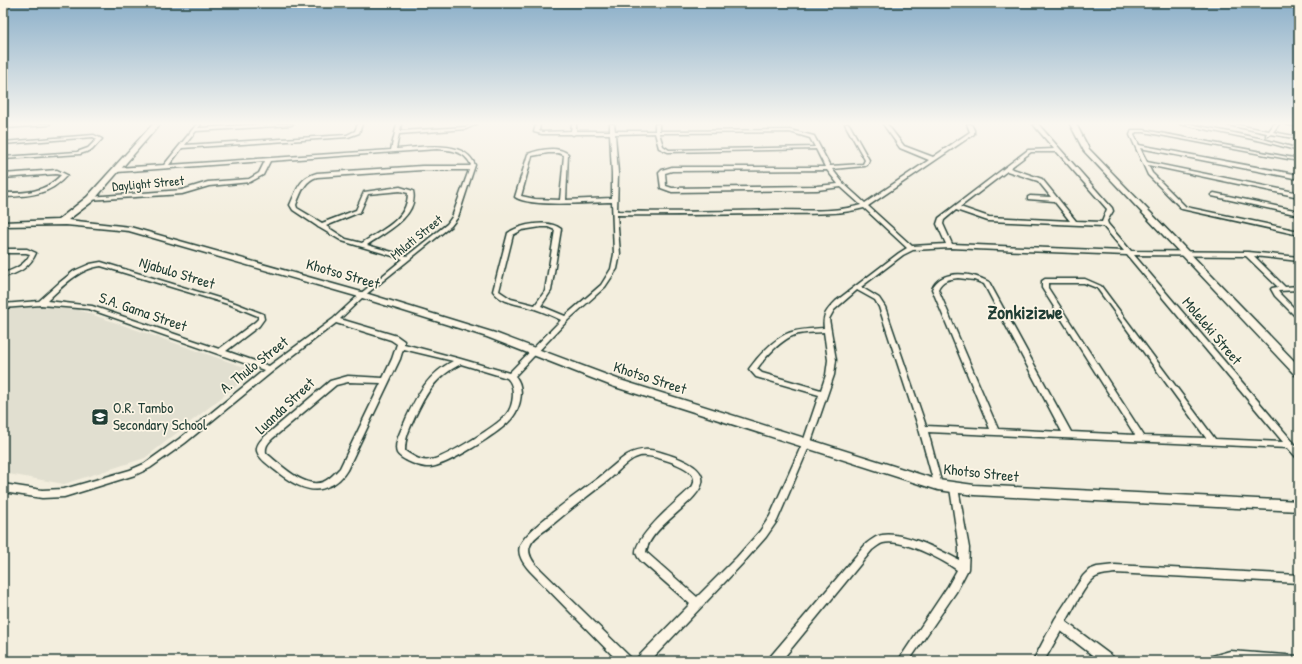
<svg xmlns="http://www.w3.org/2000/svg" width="1302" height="664" font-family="'Patrick Hand',sans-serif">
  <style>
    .built { fill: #e1dfd0 }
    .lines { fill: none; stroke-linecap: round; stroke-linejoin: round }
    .street-casing { stroke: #1f3d34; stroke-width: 3 }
    .secondary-casing { stroke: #1f3d34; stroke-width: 3 }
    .street { fill: #fcf5e5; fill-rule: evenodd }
    .secondary { fill: #fcf5e5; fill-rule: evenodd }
    .labels { text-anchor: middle; stroke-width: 3.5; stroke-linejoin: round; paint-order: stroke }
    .far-street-label { font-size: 13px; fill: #1f3d34; stroke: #fcf5e5 }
    .street-label { font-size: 15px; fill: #1f3d34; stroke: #fcf5e5 }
    .poi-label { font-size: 15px; fill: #1f3d34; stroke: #fcf5e5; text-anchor: start }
    .district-label { font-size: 19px; font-weight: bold; fill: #1f3d34; stroke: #fcf5e5 }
  </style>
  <rect width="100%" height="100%" fill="#f3eede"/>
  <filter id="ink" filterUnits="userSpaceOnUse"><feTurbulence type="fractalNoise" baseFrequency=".025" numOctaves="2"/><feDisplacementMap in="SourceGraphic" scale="8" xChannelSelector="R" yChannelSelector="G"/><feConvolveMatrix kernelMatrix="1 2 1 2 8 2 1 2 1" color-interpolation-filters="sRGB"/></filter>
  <g filter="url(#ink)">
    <path class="built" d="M37 306 79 310 250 369V375L145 458 64 484 3 473V309Z"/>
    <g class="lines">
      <g class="street-casing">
        <path id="street" d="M25 124H50L48 125 3 128V126Z
          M197 124H201L198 128 266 124H293L291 125 196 131 185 145 347 135 355 131 358 124H362L359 133 348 137 182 148 169 165 391 150 397 124H401L400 131 465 127 471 124H477L466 129 399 134 396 149C419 148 464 138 475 165L458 217 451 226 364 296 340 319 397 336 404 341V344L457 358 509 373 561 320C553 316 544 312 535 309 521 304 502 304 493 291L508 233C520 224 549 219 561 229L551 291 541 306 565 316 601 285 611 269 614 254 612 202C591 202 531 208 515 197L528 154C540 149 558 146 568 154L566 200 612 198V173L610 134H575L573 135 571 134H542L534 132 536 124H540L539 131 542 132 571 131 572 124H576V131H610V124H614L615 131H655V124H659V131L790 130 814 136 830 166 863 164 865 160 845 124H849L869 160 867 165 865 166 832 169 844 184 865 203 929 160 900 148 883 124H887L904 146 933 157 970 132 967 124H971L974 130V134L868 206 912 246 946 244 937 224 939 218 1028 150 1054 149 1033 124H1038L1112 208 1113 211 1107 221 1108 224 1131 251 1248 252 1299 257V261L1254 256 1285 287 1299 286V290L1278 291 1280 294 1299 313V319L1297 318 1275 296 1271 289 1272 288 1278 287 1246 256 1134 255 1299 449V458L1296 457 1288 448 928 432 942 485 941 487 938 489 935 487 919 429 879 307 875 300 857 290 834 310 829 319 836 360 834 375 811 442 777 521 766 537 743 563 650 661H637L638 657 690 604 641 561C639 559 637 556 636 553 634 537 680 498 692 487 694 484 695 480 693 476 688 465 651 454 640 456 627 459 617 474 606 482 586 497 566 513 547 529 541 533 532 539 530 546 527 553 532 560 536 565L630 657 631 661H618L530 571C524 564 517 555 520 546 525 529 585 489 601 476 610 469 618 461 627 455 640 448 650 449 663 453 758 481 652 513 646 552L697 597 737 557 760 531 770 516 803 442 819 395 756 377 749 369C754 362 759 356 765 350 787 329 795 330 824 328 822 315 827 310 836 301L899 253 907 248 864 208C834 216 806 213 776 214 723 214 670 216 617 215L620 254 617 269 605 287 568 320 515 376C525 387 521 407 512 418 502 432 446 466 430 467 422 468 401 460 397 453 393 443 403 427 406 419 418 393 428 374 453 361L403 349 400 359 347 470C343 477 337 483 329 486 309 497 287 480 271 467 266 463 259 458 257 451 256 446 260 441 263 438L330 381 348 376 383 378 392 359 397 344 391 340 336 323 273 371 185 443 150 468 135 475 64 497 42 498 3 492V484L42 490 64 489 130 470 144 464 179 439 264 370 89 309 41 305 3 308V304L39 301 59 283 74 271 90 264 101 262 235 303 263 314 264 319 259 326 226 351 269 366 333 319 360 294 403 259 342 241 320 228 318 227 317 226 293 210 290 205C297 190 299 178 317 173L422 166H470L471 165C465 151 451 150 437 149L270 161 263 175 250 182 209 186 182 194 88 200V198L90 197 182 190 208 182 249 179 259 173 265 161 117 172 114 170 117 168 164 165ZM790 132 810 138 815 147 669 150 663 146 659 133ZM655 133 659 148 668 152 816 149 825 167H672L662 170 659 173 661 188 672 192 817 190 841 187 861 205C833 213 804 210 776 210 723 211 670 213 617 211L618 173 615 134ZM1031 152H1057L1107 209 1102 222 1076 221 1042 179 1010 168ZM548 153H558L564 155 560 200 535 199 521 196 532 156ZM422 170H469L452 217 447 224 407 256 367 245C385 233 419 216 413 191L400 187 364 192 356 210 322 223 297 208 296 205C301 193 304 181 317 177ZM827 170 838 184 817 186 672 188 666 186 665 173 672 171ZM1007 171 1038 181 1051 197 1030 196 1028 197V199L1054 201 1070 221 989 217 960 207ZM400 191 408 193C408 220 381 230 362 243L346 239 326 226 360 212 368 194ZM956 210 988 221 1103 226 1124 251 952 244 943 224 944 220ZM541 227H548L555 230 545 291 535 305 511 299 499 291 513 235 522 230ZM950 248 1127 255 1283 442 1215 439 1101 286 1085 279H1045L1042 281V288L1135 435 1071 432 989 282C973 273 941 268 932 289L990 429 926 426 885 307 879 298 861 287 903 255 913 250ZM101 266 231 305 258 316V319L255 322 219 349 92 306 47 301C63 286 78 269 101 266ZM958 278 974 280 984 284 1062 432 998 429 938 289C942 280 949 279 958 278ZM1048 283H1084L1097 288 1206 438 1144 436 1048 288ZM824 332 828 360 826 375 821 390 762 373 757 369C765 357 782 339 795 335 805 332 815 333 824 332ZM461 364 507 378C516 386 514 406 506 415 497 426 444 459 430 460 421 462 412 456 405 451 405 438 409 430 414 419 426 393 435 377 461 364ZM348 382 381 383 340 468C335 473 330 479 323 482 304 489 280 464 266 453 265 446 268 443 273 438L336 385Z
          M1180 124H1190L1263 139 1299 149V151L1262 141Z
          M1223 124H1233L1269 131 1274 124H1279L1273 132 1299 137V139L1271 134 1268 136 1266 135 1267 133Z
          M1285 124 1299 125V127Z
          M1132 130H1144L1299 159V161L1144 132H1136L1134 135 1139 145 1299 175V179L1140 148 1147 162 1299 193V197L1148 165 1152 173 1186 207 1299 231V235L1182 209 1148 175 1130 135Z
          M94 135 102 139 92 150 80 154 3 159V157L77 152 88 148 97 139 93 137 3 144V142Z
          M57 170 67 175C49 196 28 196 3 197V193C26 193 44 193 61 175L56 174 3 178V174Z
          M1214 193 1299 211V215L1212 196 1211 195Z
          M3 249H27L36 253C30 267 18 274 3 277V273C14 270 25 265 30 254L26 253H3Z
          M954 484 957 485 958 488 969 548 968 569 956 592 909 661H898L948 586 957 570C942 559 901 538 883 543 879 544 875 548 872 550L781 661H769L770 657 866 544C871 540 876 536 882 535 903 531 940 550 959 560V548L950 488 951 485Z
          M1115 565 1299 575V583L1115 573C1109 574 1102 574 1096 577 1085 583 1073 610 1066 622L1113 657 1114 661H1100L1061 631 1044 661H1033L1055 619 1083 576 1089 570 1097 567Z
          M1230 651 1299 656V661H1208L1209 657Z"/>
      </g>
      <g class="secondary-casing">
        <path id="secondary" d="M153 124H160L93 201 68 220 130 227 365 293 495 333 620 380 938 480 974 485 1299 501V511L974 495 938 490 612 386 487 337 359 297 129 231 66 225 3 226V222L58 220 87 197Z
          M1070 124H1076L1089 149 1299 366V376L1295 375 1084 151Z"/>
      </g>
      <use href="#street" class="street"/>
      <use href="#secondary" class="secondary"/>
    </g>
  </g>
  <linearGradient id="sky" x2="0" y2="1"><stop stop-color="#8bafc9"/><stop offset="0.57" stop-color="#faf7f0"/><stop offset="1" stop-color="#faf7f0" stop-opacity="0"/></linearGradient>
  <rect width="1302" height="217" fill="url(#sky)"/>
  <defs>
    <g id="school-square" transform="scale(0.9)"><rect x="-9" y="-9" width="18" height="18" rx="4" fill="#1f3d34" stroke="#fcf5e5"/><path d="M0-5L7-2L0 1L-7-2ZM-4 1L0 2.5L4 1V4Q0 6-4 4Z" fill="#fff"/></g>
  </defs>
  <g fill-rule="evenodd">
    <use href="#school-square" x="100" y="417"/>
  </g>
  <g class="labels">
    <g class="far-street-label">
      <text transform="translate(148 183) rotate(-5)" y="5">Daylight Street</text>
      <text transform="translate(416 237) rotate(-39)" y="5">Mhlati Street</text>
    </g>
    <g class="street-label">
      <text transform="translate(177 273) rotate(17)" y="5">Njabulo Street</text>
      <text transform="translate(343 274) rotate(16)" y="5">Khotso Street</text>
      <text transform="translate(143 312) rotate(19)" y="5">S.A. Gama Street</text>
      <text transform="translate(1212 331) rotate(50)" y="5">Moleleki Street</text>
      <text transform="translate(254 365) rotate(-38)" y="5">A. Thulo Street</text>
      <text transform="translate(650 378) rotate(18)" y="5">Khotso Street</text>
      <text transform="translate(285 406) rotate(-43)" y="5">Luanda Street</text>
      <text transform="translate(981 473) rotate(6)" y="5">Khotso Street</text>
    </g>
    <g class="poi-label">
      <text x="113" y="413">O.R. Tambo<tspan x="113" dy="17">Secondary School</tspan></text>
    </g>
    <g class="district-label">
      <text x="1025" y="319">Zonkizizwe</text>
    </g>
  </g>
  <rect width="1302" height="664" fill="none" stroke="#fcf5e5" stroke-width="16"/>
  <rect x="8" y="8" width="1286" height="648" fill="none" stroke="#1f3d34" stroke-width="1.5" filter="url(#ink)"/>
</svg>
